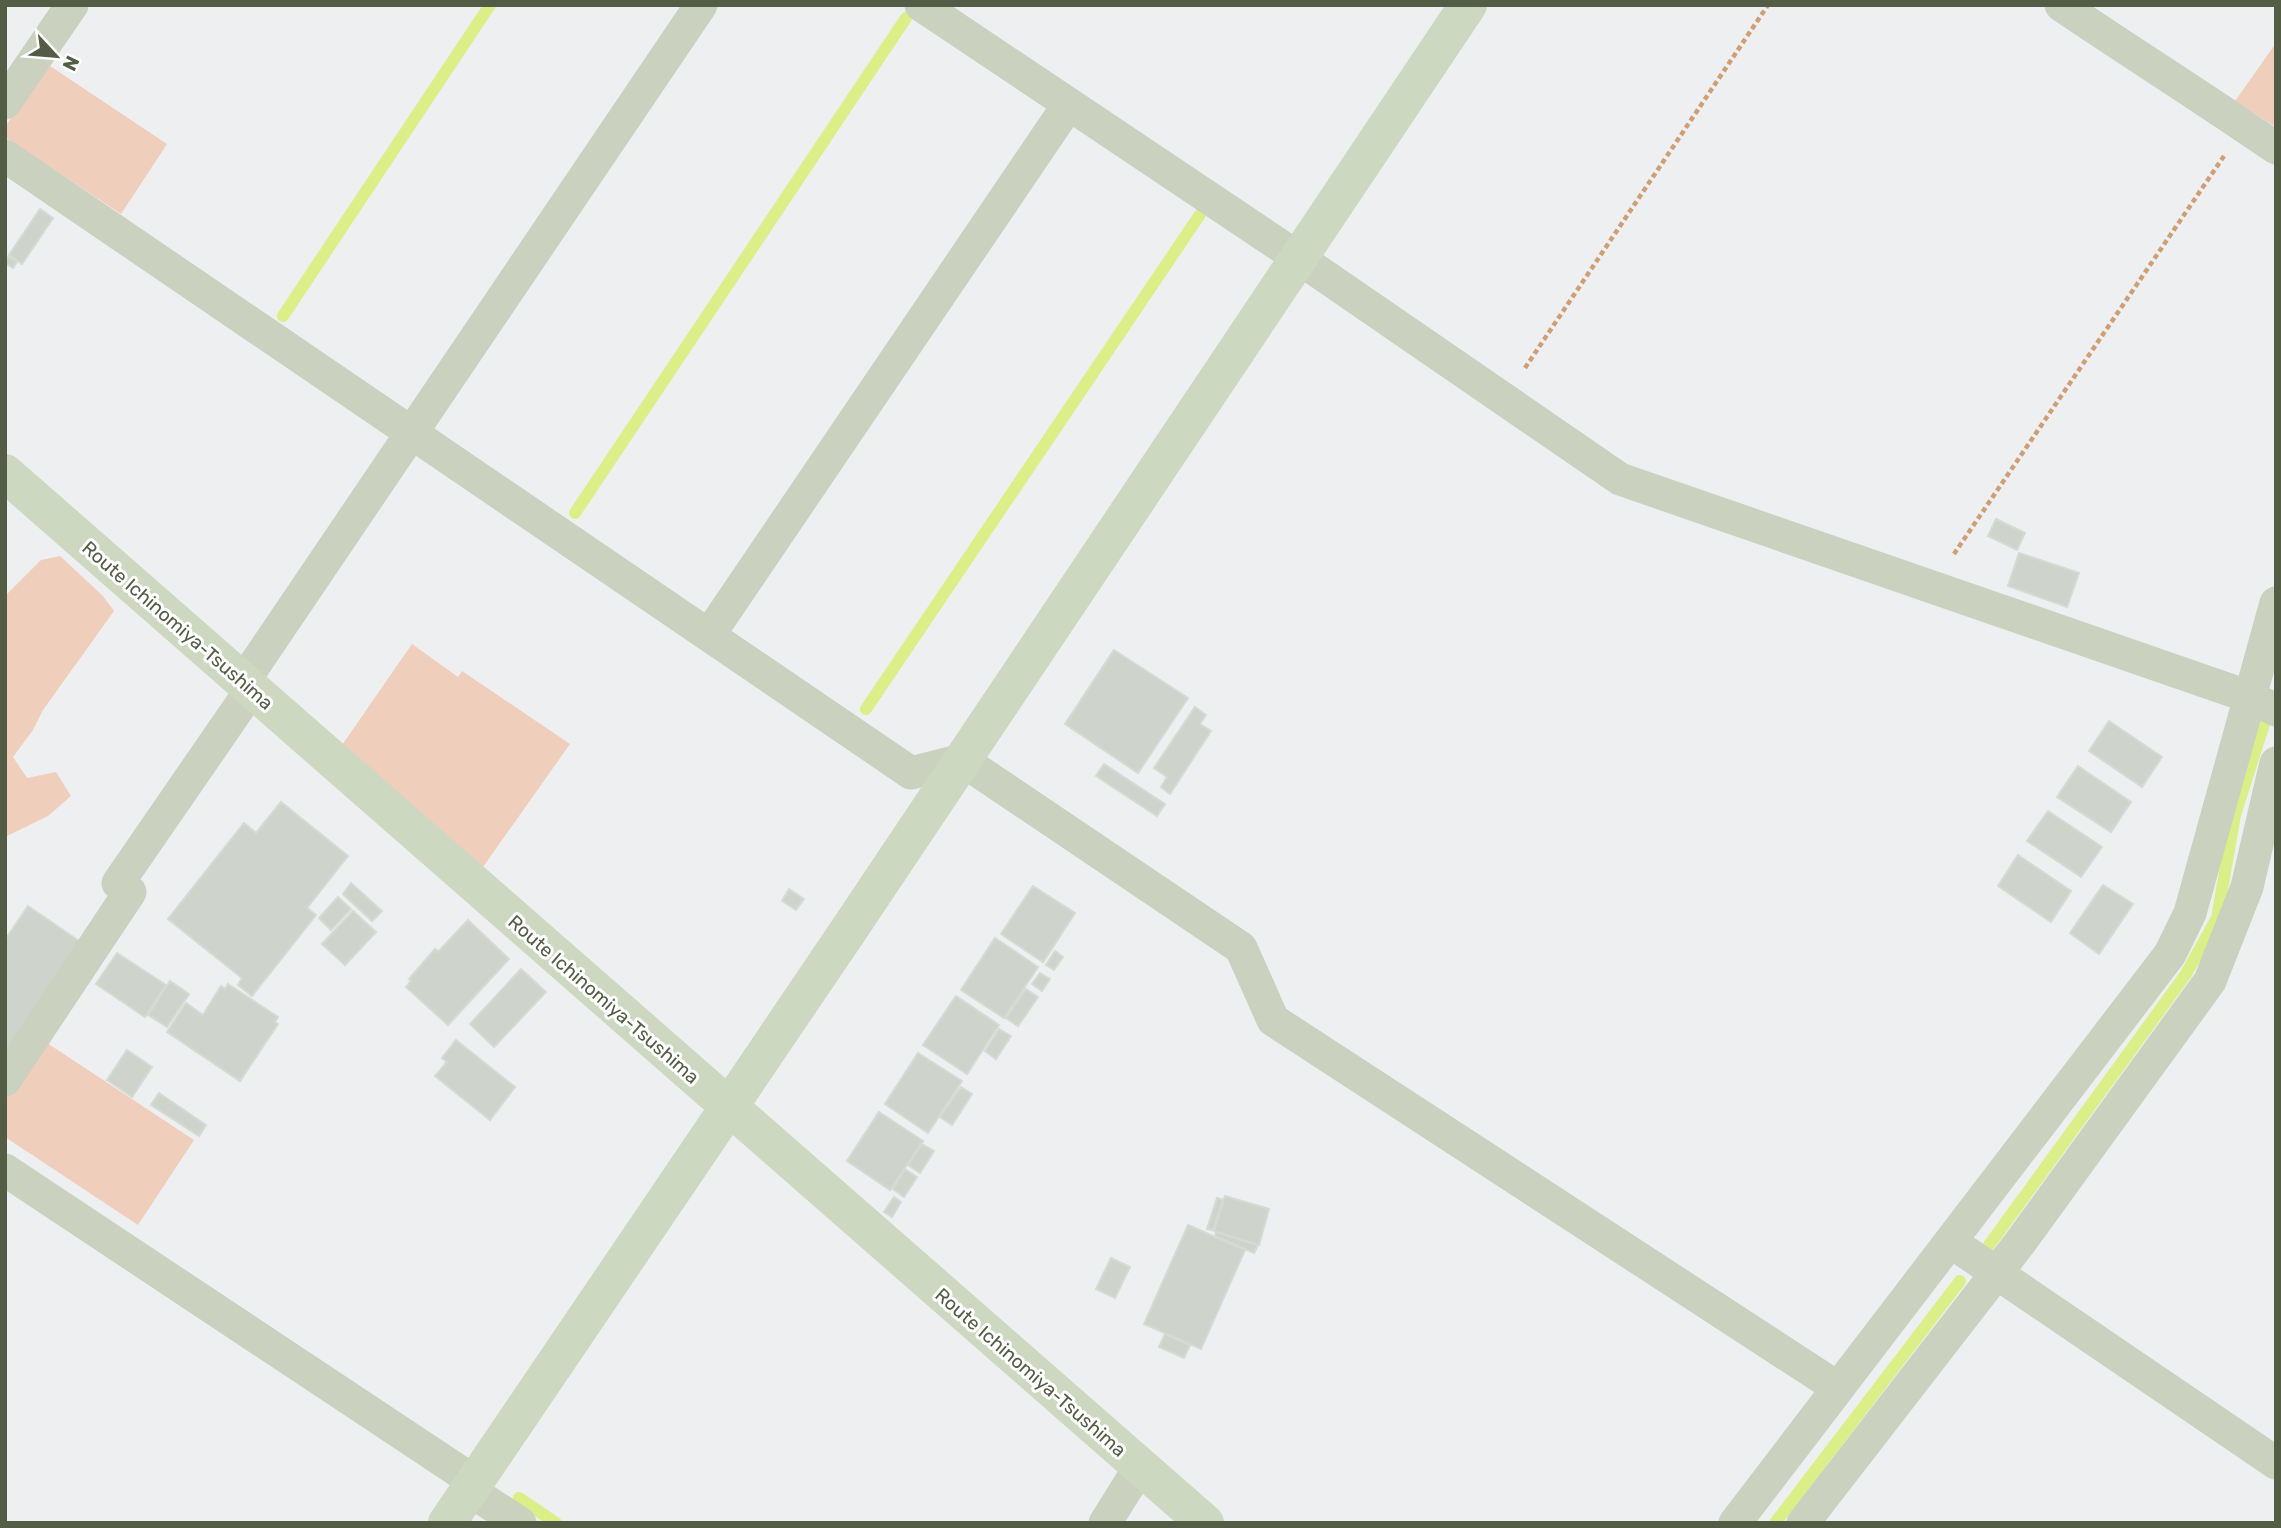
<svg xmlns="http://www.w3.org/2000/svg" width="2281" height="1528" font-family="Rubik,sans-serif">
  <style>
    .green { fill: #f0cebc }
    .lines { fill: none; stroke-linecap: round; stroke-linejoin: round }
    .stream { stroke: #dcee88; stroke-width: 12 }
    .building { fill: #ced3cb; stroke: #d5dad2; stroke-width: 2 }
    .path { stroke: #cf9e73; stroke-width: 4.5; stroke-dasharray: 5 3.5; stroke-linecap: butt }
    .street { stroke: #cad1bf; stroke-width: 33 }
    .secondary { stroke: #cdd8c1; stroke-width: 38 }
    .labels { text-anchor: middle; stroke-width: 6; stroke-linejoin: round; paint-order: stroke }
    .street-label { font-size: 19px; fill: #535d46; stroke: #fff }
  </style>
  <rect width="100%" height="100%" fill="#eeeff1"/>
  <path class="green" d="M2276 43V127L2235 101Z
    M47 64 167 144 121 214 5 137V127Z
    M60 556 102 595 114 611 43 710 33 730 13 757 27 778 56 772 71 796 48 816 5 837V596L41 560Z
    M412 644 458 677 462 671 570 744 483 867 342 745Z
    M41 1039 194 1140 138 1225 5 1137V1093Z"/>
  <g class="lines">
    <path class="stream" d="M283 316 490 5
      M575 513 906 18
      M866 709 1201 213
      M1984 1252 2186 974 2217 918 2235 815 2264 724
      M519 1498 556 1523
      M1775 1523 1960 1281"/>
  </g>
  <path class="building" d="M40 209 53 218 22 264 9 255Z
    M9 256 17 262 13 268 5 263Z
    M1996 519 2025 533 2017 550 1988 536Z
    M2019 553 2079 573 2067 607 2008 586Z
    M1114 650 1188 698 1138 773 1065 724Z
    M1195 707 1206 715 1200 724 1211 731 1170 794 1161 787 1167 777 1154 768Z
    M2109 721 2162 757 2142 787 2089 751Z
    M1104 764 1165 804 1157 816 1096 776Z
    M2078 766 2131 802 2111 832 2057 797Z
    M281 802 348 856 307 908 316 915 252 996 238 985 242 978 168 919 244 823 256 833Z
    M2048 811 2102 847 2081 877 2027 841Z
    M2018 855 2071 891 2051 922 1998 886Z
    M351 883 382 911 372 921 343 894Z
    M2103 885 2133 904 2099 954 2070 933Z
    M1033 886 1075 913 1043 962 1001 934Z
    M789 889 804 899 796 910 782 901Z
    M338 897 351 909 331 930 319 918Z
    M28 906 85 945 5 1063V940Z
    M353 911 376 932 345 965 322 944Z
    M468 920 509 959 448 1025 406 987 411 981 409 979 435 949 438 952Z
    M995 938 1038 967 1004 1018 961 990Z
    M1055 951 1063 957 1054 970 1046 965Z
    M117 953 166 985 145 1017 96 984Z
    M521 969 546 992 494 1047 470 1024Z
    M1040 973 1050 979 1042 991 1032 984Z
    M170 981 189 994 167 1027 148 1015Z
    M228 984 278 1017 275 1022 278 1024 240 1081 167 1032 186 1003 203 1015 221 986 225 989Z
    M1026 989 1038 997 1018 1026 1006 1018Z
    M956 996 999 1025 967 1074 923 1045Z
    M999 1029 1011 1036 996 1059 985 1051Z
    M456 1040 515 1087 490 1120 435 1076 447 1062 442 1058Z
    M127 1050 152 1067 132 1097 107 1080Z
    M918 1053 962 1081 928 1133 885 1104Z
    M961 1087 972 1094 952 1125 940 1117Z
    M159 1093 206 1125 199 1136 151 1105Z
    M879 1112 923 1141 890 1190 847 1161Z
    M922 1144 934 1151 920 1173 908 1165Z
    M905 1169 917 1177 904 1197 893 1189Z
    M1225 1196 1269 1209 1259 1245 1214 1231Z
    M894 1197 901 1202 892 1217 884 1212Z
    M1217 1198 1223 1200 1213 1230 1207 1229Z
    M1188 1225 1245 1250 1201 1349 1144 1324Z
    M1216 1232 1258 1245 1254 1253 1215 1236Z
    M1111 1258 1130 1267 1115 1298 1096 1289Z
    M1165 1334 1190 1345 1184 1358 1159 1347Z"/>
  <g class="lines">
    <path class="path" d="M1525 368 1768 5
      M1954 554 2224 156"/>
    <path class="street" d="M921 5 1300 259 1620 479 2250 697 2276 710
      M2061 5C2132 53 2205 99 2276 148
      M5 103 72 5
      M5 156 911 773 962 760 1241 948 1273 1020 1838 1388
      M709 635 1069 104
      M243 682 701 5
      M5 1080 130 892 118 883 251 690
      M5 1170 475 1482
      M1951 1242 2276 1463
      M469 1490 520 1523
      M1105 1523 1140 1467
      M1735 1523 2170 954 2190 913 2276 603
      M1803 1523 2019 1244 2210 981 2247 887 2276 763"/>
    <path class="secondary" d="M5 473 1205 1523
      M447 1523 848 931 1468 5"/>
  </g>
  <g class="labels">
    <g class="street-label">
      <text transform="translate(178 625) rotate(41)" y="7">Route Ichinomiya-Tsushima</text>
      <text transform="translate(604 999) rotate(41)" y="7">Route Ichinomiya-Tsushima</text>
      <text transform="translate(1031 1372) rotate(41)" y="7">Route Ichinomiya-Tsushima</text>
    </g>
  </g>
  <rect width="2281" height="1528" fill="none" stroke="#535d46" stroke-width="14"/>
  <g transform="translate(56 56) rotate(116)" stroke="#ffffff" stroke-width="5" paint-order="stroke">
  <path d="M0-5L12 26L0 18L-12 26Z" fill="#535d46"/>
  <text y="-10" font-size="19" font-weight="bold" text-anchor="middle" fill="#535d46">N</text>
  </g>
</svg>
